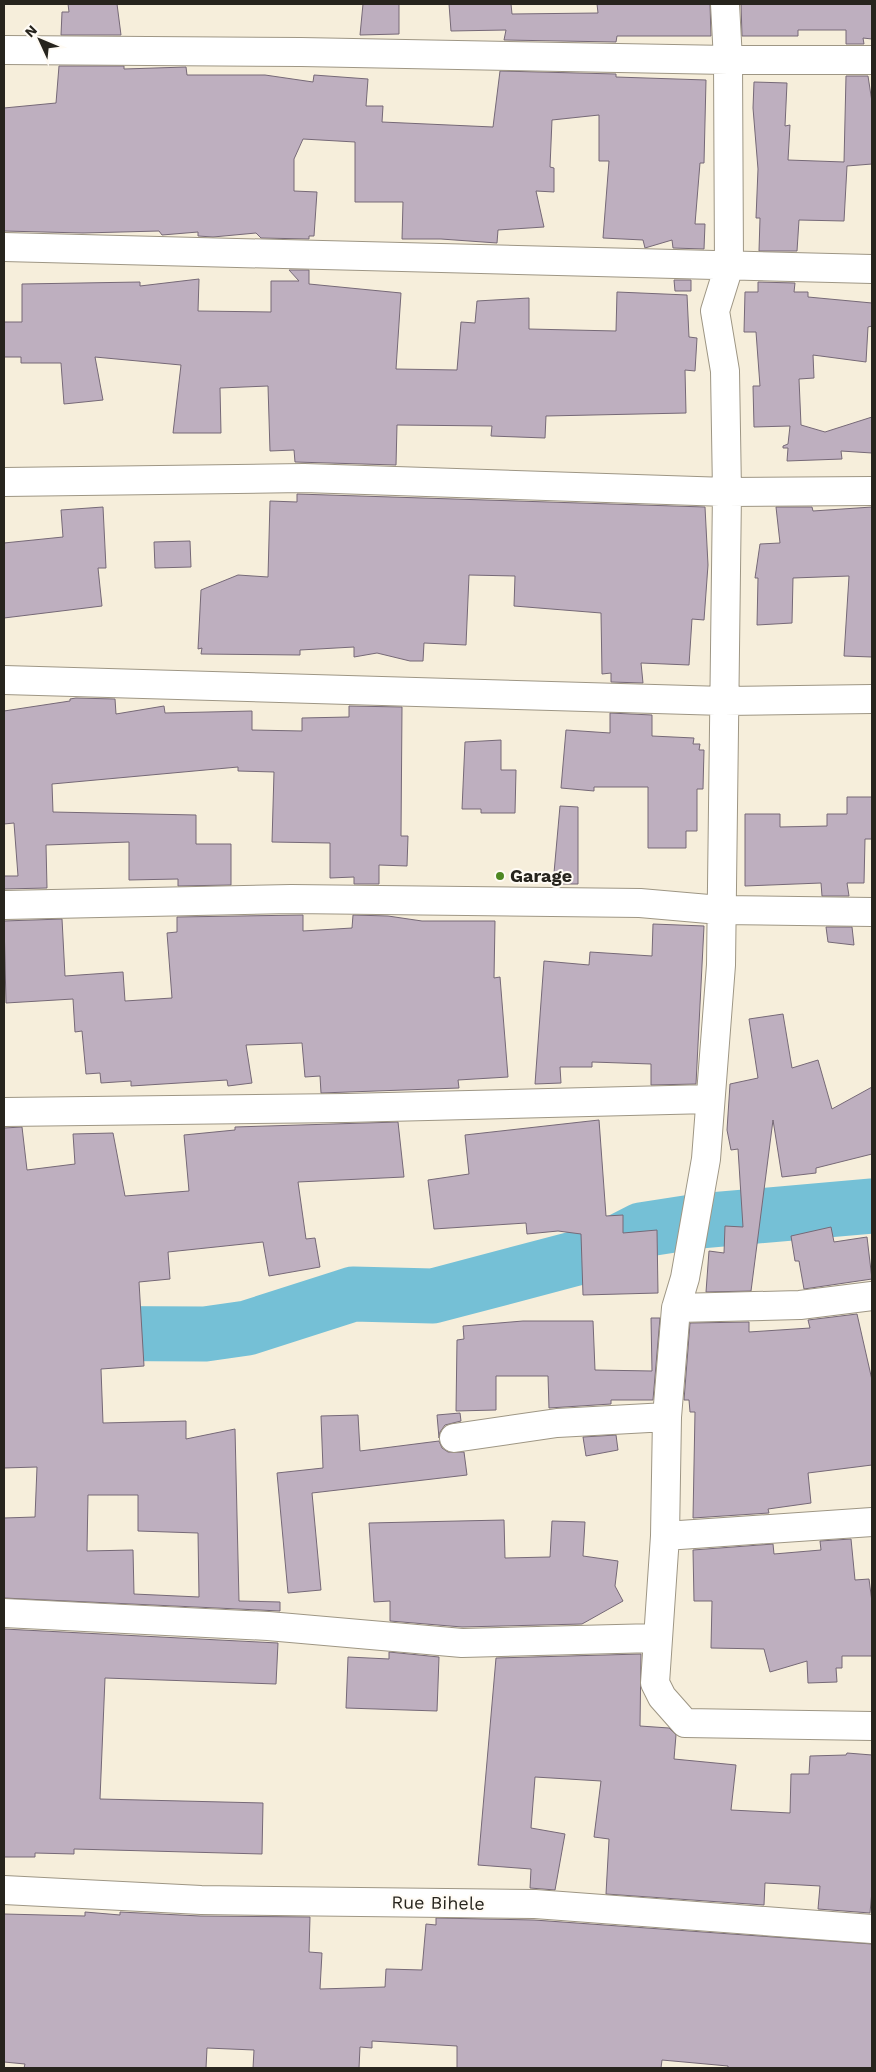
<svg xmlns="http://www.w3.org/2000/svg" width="876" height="2072" font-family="'Work Sans',sans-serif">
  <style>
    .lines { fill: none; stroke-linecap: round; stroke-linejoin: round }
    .river { stroke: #75c0d6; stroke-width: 55 }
    .building { fill: #beafbf; stroke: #766977; fill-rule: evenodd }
    .minor-casing { stroke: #9e9684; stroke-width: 30 }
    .minor { stroke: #fff; stroke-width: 28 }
    .poi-dot { fill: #4e8722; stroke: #fffbf4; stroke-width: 2 }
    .labels { text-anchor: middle; stroke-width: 4; stroke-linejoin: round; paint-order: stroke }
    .poi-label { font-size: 18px; font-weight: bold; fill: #27241d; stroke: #fffbf4; text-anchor: start }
    .street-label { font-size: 18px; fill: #27241d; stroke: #fffbf4 }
  </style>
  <rect width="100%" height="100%" fill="#f6eedb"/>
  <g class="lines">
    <path class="river" d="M4 1333 205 1334 247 1328 353 1294 433 1296 596 1253 641 1230 699 1221 872 1206"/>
  </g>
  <path class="building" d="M68 4H117L121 35H61L62 12H69Z
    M363 4H399V34L360 35Z
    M449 4H511L512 14 598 13 597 4H710L711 36H617L616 42 504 40 506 30 451 31Z
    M741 4H872V39L863 38 864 44H846V30H798V36H742Z
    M59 66H124V69L186 67 187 75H265L313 82 314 75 368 79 366 106H383L382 122 493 127 500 71 616 74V77L706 80 704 163H700L695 224H705L704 249 673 248 672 240 645 248 643 240 603 238 609 161H599V115L552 120 550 167 554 168V192L536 191 544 227 498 230 497 243 441 239H402L403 202H355V142L303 139 294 159V191L317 192 314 236H309V239L261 238 256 233 213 237 198 236V232L162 235 159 231 83 233 4 231V108L56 103Z
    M846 76H868L872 102V164L847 166 844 221 799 220 797 251H759L760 218H756L758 169 753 108 754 82 787 83 785 126 790 125 788 160 844 162Z
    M289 270H309V284L401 293 396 369 457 370 461 322 475 323 477 301 529 298V329L616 331 617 292 687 295 689 337 697 338 695 371 685 370 686 413 546 416 545 438 491 436 492 426 397 425 396 465 295 462 294 450 270 451 268 386 220 388 221 433H173L181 365 95 357 103 400 64 404 61 363H21V357H4V322H22V284L140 282V286L199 279 198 311 271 312V281H299Z
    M674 280H691V291H675Z
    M758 282 795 283 794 292H808V297L872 303V326L868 327 866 362 813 355 814 378 799 379 801 425 825 432 872 417V453L841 451 842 459 787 461 788 448H783V446L788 444 790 426 754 427 753 386H760L756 332H744L745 292H758Z
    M297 494 705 507 708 565 704 620 692 619 689 665 641 663 643 683 611 682V673L602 674 601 613 514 606 515 576 469 575 466 645 424 643 423 661H410L377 653 354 657V647L300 650V655L201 654 202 648 198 649 201 590 238 575 268 577 270 501 297 502Z
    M103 507 106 568H98L102 606 4 618V543L63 537 61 510Z
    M776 507H812L813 511 872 507V657L844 656 849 576 793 578 792 623 757 625 758 578H755L760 544 780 543Z
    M190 541 191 567 155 568 154 542Z
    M76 698 115 699 116 714 164 706 165 713 252 711V730L302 731V718L349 717V706L402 707 401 836H408L407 866 379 865V884H354V877L330 878V843L272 842 274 772 238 771V767L52 784 53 812 196 815V844H231V885L178 886V879L129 880V842L46 845 47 888 4 889V876H18L14 823 4 824V711L70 701V699Z
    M610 713 652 715V736L694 738 693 744H700L699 750H704L703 789H697V831H686V848H648V787H594V791L561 788 566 730 610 733Z
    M501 740V770H516L515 813H481V809H462L465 742Z
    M847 797H872V839H865L864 883H847L849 896H822L821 883 745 886V814H780V827L827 826V814H847Z
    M560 806 578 807V884H553Z
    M303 915V931L352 928 353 915 388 916 422 921H495L494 978 500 977 508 1077 458 1080 459 1088 321 1093 320 1076 305 1077 302 1043 246 1045 252 1083 228 1086 227 1080 131 1086V1081L101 1083 100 1073 86 1074 82 1031 75 1032 73 999 6 1003 4 921 62 919 65 976 123 972 125 1001 172 998 167 933 177 932V917Z
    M653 924 704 926 696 1084 651 1085V1064L592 1062V1067H560L561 1083 535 1084 544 961 589 965 590 952 652 956Z
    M826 927H852L854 945 828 942Z
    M783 1014 792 1068 818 1060 832 1109 872 1087V1154L816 1168V1173L782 1177 773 1120 751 1291 706 1292 709 1251 724 1253 725 1226 743 1227 738 1149 731 1150 727 1130 730 1084 758 1078 749 1019Z
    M599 1120 606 1216 623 1215V1233L657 1230 658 1293 583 1295 581 1234 558 1231 527 1234 526 1223 434 1229 428 1180 469 1174 465 1135Z
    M398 1122 404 1177 298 1182 306 1239 315 1238 320 1267 269 1276 263 1242 168 1252 170 1279 139 1282 144 1366 101 1369 103 1423 186 1421V1439L235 1429 239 1601 280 1602V1611L4 1598V1518L35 1517 37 1467 4 1468V1128L22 1127 27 1170 75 1164 73 1134 113 1133 125 1196 189 1191 184 1135 235 1130V1127ZM88 1495H138V1531L198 1533 199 1597 134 1594 133 1550 87 1551Z
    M831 1227 834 1242 867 1237 872 1279 804 1289 799 1261H795L791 1236Z
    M857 1314 872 1380V1465L808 1473 811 1503 768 1509 769 1513 693 1518 695 1412H690L689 1400H684L690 1323 749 1322V1332L810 1328 808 1320Z
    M651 1318H660L653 1400H611V1404L549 1408 548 1376H496V1410L456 1411 457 1340 464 1339 463 1326 523 1321H593L595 1370 652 1371Z
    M460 1413 461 1421 445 1425 440 1432 439 1438 437 1415Z
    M358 1415 360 1451 439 1441 442 1448 448 1452H464L467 1475 312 1493 321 1590 288 1593 277 1473 323 1468 321 1416Z
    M616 1435 618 1450 586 1456 583 1437Z
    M504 1520 505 1558 550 1557 552 1521 585 1522 583 1556 618 1561 615 1586 623 1601 582 1624 462 1627 390 1621V1601L374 1602 369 1523Z
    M851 1539 855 1580 869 1579 872 1602V1656H842V1668H836L837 1682 808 1683 807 1661 770 1672 764 1649 711 1648 712 1601H694L693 1550 773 1544 774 1554 821 1550 820 1541Z
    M4 1629 278 1643 276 1684 105 1678 100 1799 263 1803 262 1854 74 1849V1854L35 1853V1857H4Z
    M389 1652 439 1657 437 1711 346 1708 348 1657 389 1659Z
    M641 1654 640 1726 669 1728 676 1735 674 1759 736 1765 731 1810 790 1813 791 1774H809L810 1756 846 1755 847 1753 872 1755V1891L870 1913 818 1909 820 1886 765 1883 764 1905 606 1894 609 1839 594 1837 601 1781 535 1777 531 1828 565 1834 555 1890 530 1888 531 1869 478 1865 496 1658Z
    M85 1912 120 1915V1912L200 1916 310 1917 309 1952 322 1953 320 1989 385 1987 386 1969 422 1970 426 1924 436 1925V1918L534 1920 872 1944V2068H728V2066L662 2060 661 2068H457V2046L372 2041V2048L360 2047 359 2068H253L254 2050 207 2048 206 2068H24L25 2064 4 2062V1914L85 1916Z"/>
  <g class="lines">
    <g class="minor-casing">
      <path id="minor" d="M725 4 728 60 729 266 715 311 725 371 727 492 721 965 706 1159 685 1278 676 1308 667 1417 665 1536 655 1683 662 1697 685 1723 872 1726
        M4 50 301 52 728 60H872
        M4 247 872 269
        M4 482 304 478 727 492 872 491
        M4 680 724 701 872 699
        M4 905 291 899 640 903 720 910 872 912
        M4 1112 346 1108 710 1099
        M676 1308 800 1305 872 1296
        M454 1438 557 1423 667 1417
        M665 1536 872 1522
        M4 1613 268 1626 462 1643 656 1638
        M4 1890 201 1900 535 1904 872 1929"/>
    </g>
    <use href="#minor" class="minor"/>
  </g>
  <circle class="poi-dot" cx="500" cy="876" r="5"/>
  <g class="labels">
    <g class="poi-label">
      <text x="510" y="882">Garage</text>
    </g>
    <g class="street-label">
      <text transform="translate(438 1903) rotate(1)" y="6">Rue Bihele</text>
    </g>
  </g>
  <rect width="876" height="2072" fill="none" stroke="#27241d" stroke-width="10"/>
  <g transform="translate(40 40) rotate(314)" stroke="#fffbf4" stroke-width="4" paint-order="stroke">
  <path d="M0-4L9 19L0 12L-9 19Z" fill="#27241d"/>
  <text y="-8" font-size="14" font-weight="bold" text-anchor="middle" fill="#27241d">N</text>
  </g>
</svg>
